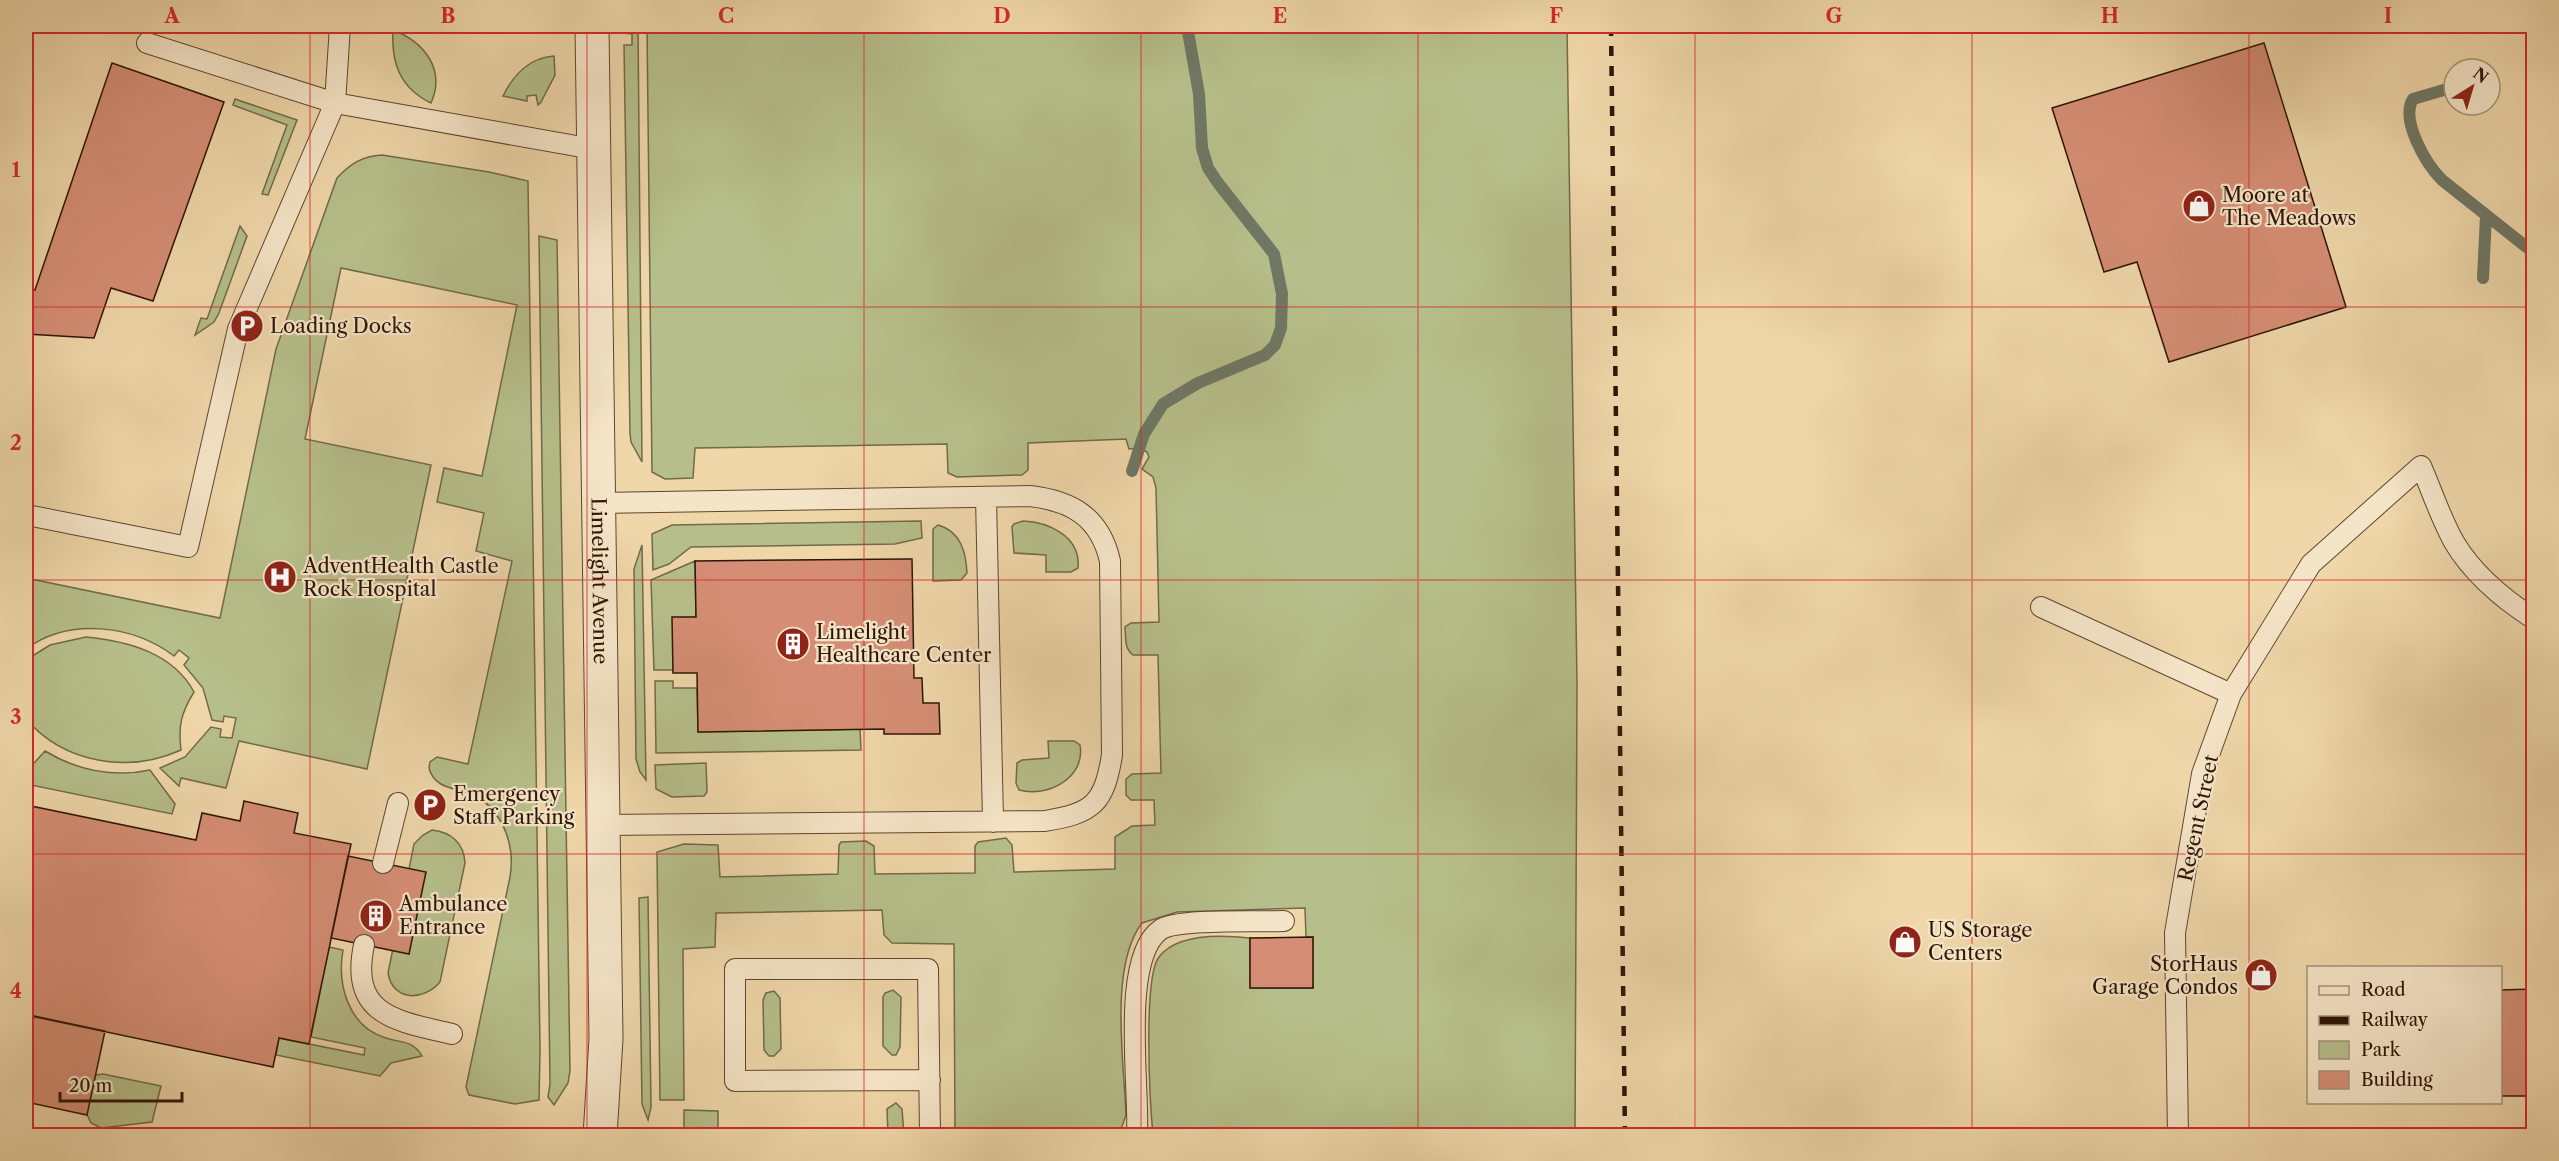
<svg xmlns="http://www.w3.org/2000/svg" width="2559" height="1161" font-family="'Libre Caslon Text',serif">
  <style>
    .green { fill: #b6bf8b; stroke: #726a48; stroke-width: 1.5 }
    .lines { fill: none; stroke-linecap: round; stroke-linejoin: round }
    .stream { stroke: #6f7865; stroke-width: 12 }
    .building { fill: #d58e75; stroke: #2e1504; stroke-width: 1.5 }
    .service-casing { stroke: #5e462e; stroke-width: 22 }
    .tertiary-casing { stroke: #5e462e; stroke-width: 35 }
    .service { stroke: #f5e5c8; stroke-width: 20 }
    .tertiary { stroke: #f5e5c8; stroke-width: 33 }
    .rail { stroke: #2e1504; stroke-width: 4.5; stroke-dasharray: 10 10; stroke-linecap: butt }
    .grid { fill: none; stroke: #d62828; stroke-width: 1.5; stroke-opacity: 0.55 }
    .labels { text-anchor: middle; stroke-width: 4.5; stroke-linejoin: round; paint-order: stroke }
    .poi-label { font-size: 20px; fill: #2e1504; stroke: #f5e5c8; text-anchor: start }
    .street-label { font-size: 20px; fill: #2e1504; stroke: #f5e5c8 }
    .neatline { fill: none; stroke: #d62828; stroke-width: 2 }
    .grid-label { font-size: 20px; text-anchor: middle; font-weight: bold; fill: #d62828 }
  </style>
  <rect width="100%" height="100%" fill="#efd7aa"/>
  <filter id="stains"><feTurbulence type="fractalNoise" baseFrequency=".00333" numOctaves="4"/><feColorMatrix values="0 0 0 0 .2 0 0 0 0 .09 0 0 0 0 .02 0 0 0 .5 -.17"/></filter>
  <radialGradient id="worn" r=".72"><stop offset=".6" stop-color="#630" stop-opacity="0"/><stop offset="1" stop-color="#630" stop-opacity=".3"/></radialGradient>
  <path class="green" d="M624 26H638L642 462 631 442 630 433 624 45H632V34L624 33Z
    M647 26H1567L1577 684 1575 1135H1153C1150 1105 1143 977 1159 957 1177 933 1223 935 1250 938V988H1313V937H1306L1305 908 1177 912 1142 923C1109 966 1124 1062 1126 1115L1119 1135H955L954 944 892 943 884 935 882 910 716 913 715 947 683 949 684 1100H660L657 852 684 844 718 845 720 877 838 874 839 845 841 842 866 841 874 846 875 874 975 873V846L978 842 1006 838 1012 845 1014 872 1115 869V837L1132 826 1155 825 1154 800H1131L1126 795V779L1132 774 1161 773 1158 655H1133C1124 648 1126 638 1125 627L1131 623 1159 622 1156 488 1153 477 1142 469 1149 457 1147 452 1140 448 1129 449 1126 439 1028 443V470L1022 475 957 477 948 473 947 444 695 448 693 478 665 479 652 472Z
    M393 30C424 42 446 69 431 103 400 88 391 63 393 30Z
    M554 56 555 75 541 102 538 105 536 95 527 96V101L503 96C514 74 529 58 554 56Z
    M235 99 297 120 268 195 262 194 287 125 233 105Z
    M382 155 489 172 528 181 540 1050 539 1100 515 1104 469 1095 466 1087 510 877C515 848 505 815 479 798 462 787 435 792 429 768L430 762 437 757 468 764 512 561 476 551 484 513 437 502 444 468 482 476 517 305 341 268 305 439 431 465 367 769 239 741 226 788 181 778 179 786 160 768 185 757 211 727 221 729 220 737 232 738 236 718 224 716 223 722 212 720 203 688 184 665 189 658 179 650 174 656C133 625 69 617 26 649V578L220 618 276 349 337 178C350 164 362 156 382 155Z
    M240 226 247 236 219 313 214 322 195 335 201 318 207 319Z
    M539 236 557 240 570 1071 568 1083 554 1105 548 1097 550 1084Z
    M921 521 922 538 895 544 691 547 669 564 653 570 652 534 672 525Z
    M1023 521C1048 522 1081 536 1078 568L1071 572H1046V555L1014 553 1012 527 1014 524Z
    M938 525C961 531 966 553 967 573L961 580 933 581V529Z
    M642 545 646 780 640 772 636 759 634 569Z
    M695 561 696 617 673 670H654L651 580Z
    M86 637C128 641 173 653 194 692 181 713 178 726 181 750 128 774 64 763 26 719V660L50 645Z
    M655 681H673V688H697L698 732 860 729 861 750 656 753Z
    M1048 741H1074L1080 745C1086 778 1047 798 1019 790L1016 783 1017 763 1022 760 1049 758Z
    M45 751C76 770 114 778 150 770L175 804 172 814 26 784V772Z
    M706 763 707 792 704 796 672 797 656 789 655 765Z
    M432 830C451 832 464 843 465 863L440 982C424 1001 393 1002 388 973L414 844 423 835Z
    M648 897 651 1107 648 1120 642 1104 639 898Z
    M329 947 343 950C337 984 348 1027 386 1038 401 1043 413 1040 422 1056L391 1063 380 1076 276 1055 279 1038 364 1055 365 1048 311 1037Z
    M893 990 901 997 900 1047 896 1055H892L883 1046V997L885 993Z
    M774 991 780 998 781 1049 774 1056H769L764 1050 763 1000 766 993Z
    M103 1074 161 1086 152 1122 101 1128 91 1123 85 1110 95 1075Z
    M896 1103 902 1109 904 1135H848H888L887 1109Z
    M684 1110 718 1111V1135H684Z"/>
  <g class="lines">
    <path class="stream" d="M2454 87 2413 99C2400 120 2426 164 2442 180L2534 253
      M2483 278 2486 216
      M1132 471 1144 434 1163 404 1198 383 1265 355 1275 345 1281 328 1282 294 1274 254 1218 183 1208 168 1202 148 1199 94 1187 26"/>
  </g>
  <path class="building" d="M2264 43 2346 307 2169 362 2137 262 2104 272 2052 108Z
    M112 63 224 102 153 301 111 288 94 338 26 334V289L35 290Z
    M907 559H912L914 678H922L923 703H939L940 734H884V729L698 732 697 673H673L672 617H696L695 561Z
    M244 801 298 813 294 833 351 844 309 1044 279 1038 273 1067 26 1015V805L196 840 202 813 240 821Z
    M348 856 426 872 409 954 331 938Z
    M1313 937V988H1250V938Z
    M2534 989V1096H2500V990Z
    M34 1016 105 1031 87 1115 26 1102V1059Z"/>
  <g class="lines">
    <g class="service-casing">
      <path id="service" d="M147 43 335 103 593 149
        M986 497 993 822
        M598 503 1030 496C1072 501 1100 517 1110 561L1112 755C1104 804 1093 813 1045 821L602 825
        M32 516 188 547 238 329 335 103 340 26
        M2041 607 2231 694
        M383 863 398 803
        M364 945C349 1016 397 1021 452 1034
        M930 1080 735 1081V969H928L930 1136
        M1137 1136C1140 1088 1120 959 1160 930 1176 918 1260 922 1284 921
        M2178 1136 2175 933 2202 774 2231 694 2311 564 2421 466C2432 491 2441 519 2454 542 2473 574 2503 599 2534 619"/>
    </g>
    <g class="tertiary-casing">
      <g id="tertiary">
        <path id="s1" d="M592 26 606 1039 600 1136"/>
      </g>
    </g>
    <use href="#service" class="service"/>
    <use href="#tertiary" class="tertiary"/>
    <path class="rail" d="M1611 26 1625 1136"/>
  </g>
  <path class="grid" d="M310 26V1136M587 26V1136M864 26V1136M1141 26V1136M1418 26V1136M1695 26V1136M1972 26V1136M2249 26V1136M26 307H2534M26 580H2534M26 854H2534"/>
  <defs>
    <g id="shop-disc" transform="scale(1.725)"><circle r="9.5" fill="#8f2418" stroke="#f5e5c8"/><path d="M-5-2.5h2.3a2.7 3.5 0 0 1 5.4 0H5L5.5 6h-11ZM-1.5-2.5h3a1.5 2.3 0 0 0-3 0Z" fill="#fff"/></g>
    <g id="parking-disc" transform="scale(1.725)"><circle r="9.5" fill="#8f2418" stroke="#f5e5c8"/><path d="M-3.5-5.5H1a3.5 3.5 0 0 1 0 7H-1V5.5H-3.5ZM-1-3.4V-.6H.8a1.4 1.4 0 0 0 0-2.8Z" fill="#fff"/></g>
    <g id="hospital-disc" transform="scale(1.725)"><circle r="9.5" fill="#8f2418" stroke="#f5e5c8"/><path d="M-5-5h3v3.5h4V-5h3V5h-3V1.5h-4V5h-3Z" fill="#fff"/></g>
    <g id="building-disc" transform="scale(1.725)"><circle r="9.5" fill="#8f2418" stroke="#f5e5c8"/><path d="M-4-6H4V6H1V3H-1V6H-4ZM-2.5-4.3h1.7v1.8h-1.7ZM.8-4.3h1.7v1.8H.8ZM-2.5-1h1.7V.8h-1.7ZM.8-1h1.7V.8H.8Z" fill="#fff"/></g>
  </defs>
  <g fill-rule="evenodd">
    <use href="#shop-disc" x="2199" y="206"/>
    <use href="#parking-disc" x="247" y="326"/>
    <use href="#hospital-disc" x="280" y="577"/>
    <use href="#building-disc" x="793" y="644"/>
    <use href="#parking-disc" x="430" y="805"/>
    <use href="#building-disc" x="376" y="916"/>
    <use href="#shop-disc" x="1905" y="942"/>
    <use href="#shop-disc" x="2261" y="975"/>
  </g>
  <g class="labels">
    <g class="poi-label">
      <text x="2222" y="202">Moore at<tspan x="2222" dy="23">The Meadows</tspan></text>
      <text x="270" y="333">Loading Docks</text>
      <text x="303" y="573">AdventHealth Castle<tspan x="303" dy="23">Rock Hospital</tspan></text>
      <text x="816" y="639">Limelight<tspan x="816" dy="23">Healthcare Center</tspan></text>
      <text x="453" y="801">Emergency<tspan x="453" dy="23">Staff Parking</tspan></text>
      <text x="399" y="911">Ambulance<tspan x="399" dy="23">Entrance</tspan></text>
      <text x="1928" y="937">US Storage<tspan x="1928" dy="23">Centers</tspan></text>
      <text x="2238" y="971" text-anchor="end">StorHaus<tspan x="2238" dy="23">Garage Condos</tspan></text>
    </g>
    <g class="street-label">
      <text dy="7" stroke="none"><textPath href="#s1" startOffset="555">Limelight Avenue</textPath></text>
      <text transform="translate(2198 818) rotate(-78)" y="7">Regent Street</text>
    </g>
  </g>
  <rect width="2559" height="1161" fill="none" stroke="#efd7aa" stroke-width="66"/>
  <rect x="2307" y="966" width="195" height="138" fill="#f5e5c8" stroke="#a5927a" stroke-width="1.5"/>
  <rect x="2319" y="986" width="30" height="9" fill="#f5e5c8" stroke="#a5927a" stroke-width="1.5"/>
  <text x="2361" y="996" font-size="18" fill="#2e1504">Road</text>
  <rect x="2319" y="1016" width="30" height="9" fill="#2e1504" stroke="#a5927a" stroke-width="1.5"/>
  <text x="2361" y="1026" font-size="18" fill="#2e1504">Railway</text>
  <rect x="2319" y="1041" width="30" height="18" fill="#b6bf8b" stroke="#a5927a" stroke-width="1.5"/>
  <text x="2361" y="1056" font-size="18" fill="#2e1504">Park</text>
  <rect x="2319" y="1071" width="30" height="18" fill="#d58e75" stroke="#a5927a" stroke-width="1.5"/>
  <text x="2361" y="1086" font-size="18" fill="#2e1504">Building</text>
  <g transform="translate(2472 87) rotate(37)"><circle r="28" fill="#f5e5c8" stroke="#a5927a" stroke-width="1.5"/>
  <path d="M0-4.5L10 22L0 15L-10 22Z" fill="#8f2418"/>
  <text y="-9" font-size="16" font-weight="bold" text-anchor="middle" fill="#2e1504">N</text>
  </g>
  <path d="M60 1092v9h122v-9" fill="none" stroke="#2e1504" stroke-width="3"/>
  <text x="69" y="1092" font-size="18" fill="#2e1504" stroke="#f5e5c8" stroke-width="4.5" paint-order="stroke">20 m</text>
  <rect x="33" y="33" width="2493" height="1095" class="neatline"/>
  <g class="grid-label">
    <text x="172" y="23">A</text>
    <text x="448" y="23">B</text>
    <text x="726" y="23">C</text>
    <text x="1002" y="23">D</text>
    <text x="1280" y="23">E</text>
    <text x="1556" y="23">F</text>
    <text x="1834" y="23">G</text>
    <text x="2110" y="23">H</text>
    <text x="2388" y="23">I</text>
    <text x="16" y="177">1</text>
    <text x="16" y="450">2</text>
    <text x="16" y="724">3</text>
    <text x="16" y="998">4</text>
  </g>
  <rect width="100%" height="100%" filter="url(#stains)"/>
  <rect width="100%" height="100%" fill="url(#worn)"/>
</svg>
